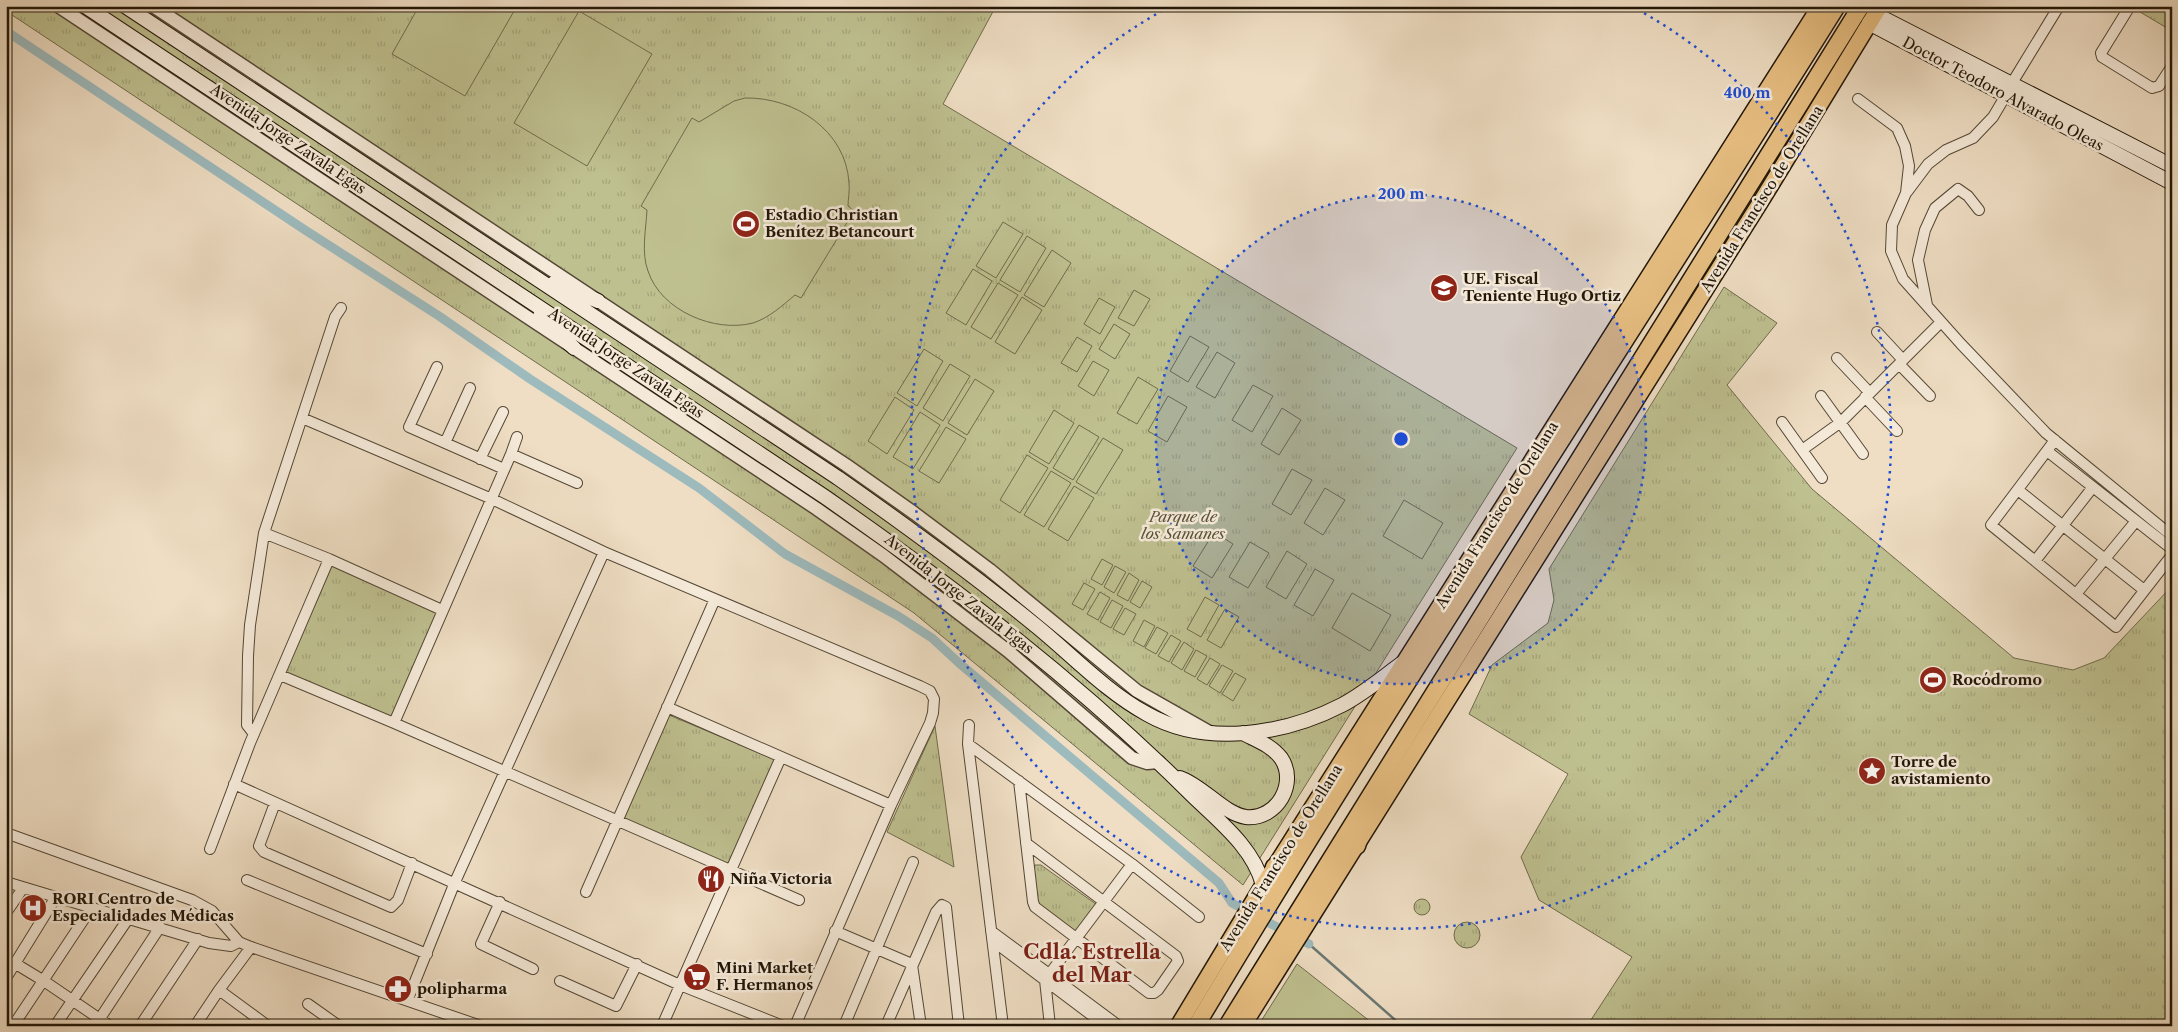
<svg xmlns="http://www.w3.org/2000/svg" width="2178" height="1032" font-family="'Libre Caslon Text',serif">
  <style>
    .grass { fill: url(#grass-tufts); stroke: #706b4c }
    .garden { fill: #bfc090; stroke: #706b4c }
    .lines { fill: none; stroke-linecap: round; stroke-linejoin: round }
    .stream { stroke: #6b7874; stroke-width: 2.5 }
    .canal { stroke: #9dbabd; stroke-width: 9 }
    .minor-casing { stroke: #544836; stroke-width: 12 }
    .tertiary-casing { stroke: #544836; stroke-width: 15 }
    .secondary-casing { stroke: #211607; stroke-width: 16 }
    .primary-casing { stroke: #211607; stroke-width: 18 }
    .trunk-casing { stroke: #211607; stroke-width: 19 }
    .minor { stroke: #f5ead9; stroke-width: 10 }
    .tertiary { stroke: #f5ead9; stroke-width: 12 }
    .secondary { stroke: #f5ead9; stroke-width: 14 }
    .primary { stroke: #e8bf82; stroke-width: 15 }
    .trunk { stroke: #e8bf82; stroke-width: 16 }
    .ring { fill: none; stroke: #1d4ed8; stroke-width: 2.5; stroke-dasharray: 2.5 5 }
    .labels { text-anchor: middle; stroke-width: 5; stroke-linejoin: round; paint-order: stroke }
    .street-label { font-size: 15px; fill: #211607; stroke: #f5ead9 }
    .poi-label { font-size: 15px; font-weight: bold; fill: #211607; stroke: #f5ead9; text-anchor: start }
    .park-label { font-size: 15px; font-style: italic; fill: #585237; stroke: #f5ead9 }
    .district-label { font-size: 20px; font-weight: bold; fill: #7a1f14; stroke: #f5ead9 }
    .centre { fill: #1d4ed8; stroke: #f5ead9; stroke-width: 2.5 }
    .ring-label { font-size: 15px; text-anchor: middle; font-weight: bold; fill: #1d4ed8; stroke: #f5ead9; stroke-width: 5; stroke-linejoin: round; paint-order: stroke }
  </style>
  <defs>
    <pattern id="grass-tufts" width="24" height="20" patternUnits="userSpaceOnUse" patternTransform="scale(1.25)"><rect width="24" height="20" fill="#bfc090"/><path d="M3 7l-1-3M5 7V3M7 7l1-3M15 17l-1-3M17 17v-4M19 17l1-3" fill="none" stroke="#a4a47b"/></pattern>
  </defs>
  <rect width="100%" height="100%" fill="#efdec4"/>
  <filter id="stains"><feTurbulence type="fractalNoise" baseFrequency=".004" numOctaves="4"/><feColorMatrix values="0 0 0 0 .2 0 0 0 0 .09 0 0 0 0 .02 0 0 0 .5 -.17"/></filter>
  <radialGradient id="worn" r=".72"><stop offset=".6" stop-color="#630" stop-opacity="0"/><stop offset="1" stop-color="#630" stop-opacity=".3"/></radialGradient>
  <path class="grass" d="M6 6H996L943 104 1517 448 1243 885 914 613 6 11Z
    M2137 6H2172V31L2135 9Z
    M1724 287 1777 323 1727 385 1812 489 2014 658 2073 670 2104 658 2172 586V1026H1587L1632 957 1539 900 1521 857 1568 774 1469 714 1492 665 1548 623 1554 600 1549 569Z
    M332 566 438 613 392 721 285 674Z
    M669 715 776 760 726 868 622 820Z
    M935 726 954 867 887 832Z
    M1035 865H1041L1100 907 1078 936 1038 909 1033 876Z
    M1414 907a8 8 0 1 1 16 0a8 8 0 1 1-16 0Z
    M1454 935a13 13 0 1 1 26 0a13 13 0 1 1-26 0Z"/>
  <path class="garden" d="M419 6H517L465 96 392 54Z
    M579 11 652 54 587 166 514 123Z
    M745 98C794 97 846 130 849 183 850 190 848 199 848 206L854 211 801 298 795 295C783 305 769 318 753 323 715 333 661 311 648 271 641 253 646 229 647 210L641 206 692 118 699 122 734 101Z
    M1003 222 1023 234 996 278 976 266Z
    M1027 236 1046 248 1020 292 1000 280Z
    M1052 250 1071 263 1044 307 1024 295Z
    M973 269 992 281 966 325 946 313Z
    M998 283 1018 295 991 339 971 327Z
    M1134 290 1150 299 1134 326 1118 318Z
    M1022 297 1042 310 1015 354 995 342Z
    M1099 298 1115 307 1100 334 1084 324Z
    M1114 324 1130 334 1115 359 1099 349Z
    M1190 336 1209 347 1188 382 1170 371Z
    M1077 337 1092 346 1077 372 1061 363Z
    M924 349 943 361 917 406 897 393Z
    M1217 352 1235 363 1215 398 1196 387Z
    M1093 361 1109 370 1094 396 1078 386Z
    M950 364 970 376 943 421 923 408Z
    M1138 377 1158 389 1137 424 1117 413Z
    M975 379 994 391 967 435 948 423Z
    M1253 385 1273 396 1252 432 1232 420Z
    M1168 396 1187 407 1167 442 1148 431Z
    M895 397 914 410 887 454 868 441Z
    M1282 408 1301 420 1279 455 1261 444Z
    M1054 410 1074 423 1049 464 1029 452Z
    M920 412 940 425 913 469 893 457Z
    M1079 425 1099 437 1073 480 1053 468Z
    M946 427 966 439 939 483 919 471Z
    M1103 438 1123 450 1096 494 1076 482Z
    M1027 455 1048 468 1020 513 1000 500Z
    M1292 469 1312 480 1291 515 1272 504Z
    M1051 471 1071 483 1044 527 1024 515Z
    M1074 486 1094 498 1068 541 1048 529Z
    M1325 488 1345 500 1323 535 1304 523Z
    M1404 500 1443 523 1422 559 1383 536Z
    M1214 532 1233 544 1212 578 1193 566Z
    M1250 542 1269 553 1248 588 1229 577Z
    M1287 551 1307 564 1286 599 1266 587Z
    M1102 559 1113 565 1102 585 1091 579Z
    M1115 566 1126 572 1114 593 1104 587Z
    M1315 569 1334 580 1313 616 1294 605Z
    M1129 573 1139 580 1128 601 1117 595Z
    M1142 581 1152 587 1140 608 1130 602Z
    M1084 583 1095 589 1083 610 1072 604Z
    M1100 592 1110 598 1098 620 1087 614Z
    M1352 593 1391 615 1370 651 1332 628Z
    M1205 597 1219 605 1201 637 1187 629Z
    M1112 600 1123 606 1111 628 1100 622Z
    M1125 608 1136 614 1124 635 1113 629Z
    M1225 609 1239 617 1221 648 1207 640Z
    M1144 620 1155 626 1144 647 1133 641Z
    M1157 627 1168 633 1156 654 1145 648Z
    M1171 635 1181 641 1169 662 1158 656Z
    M1184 642 1194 649 1182 670 1171 663Z
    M1196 650 1207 656 1195 677 1184 671Z
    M1210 658 1220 664 1207 685 1197 679Z
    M1222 665 1233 671 1220 693 1209 686Z
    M1235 673 1246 679 1233 701 1222 694Z
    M1297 964 1376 1026H1258Z"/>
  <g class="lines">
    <path class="stream" d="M1309 944 1402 1026"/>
    <path class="canal" d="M6 31 305 230 439 316 530 379 699 488 785 554 898 616 932 638 959 663 1219 883 1232 903 1309 944"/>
    <g class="minor-casing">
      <path id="minor" d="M2130 6 2101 53 2102 57 2152 88 2159 86 2172 66
        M2012 83 2059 6
        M1858 99 1897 128 1905 146 1909 166 1906 193 1892 225 1891 251 1903 279 1961 344 2046 433 2172 536
        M1907 192 1928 164 1946 150 1973 138 1993 117 2006 95
        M1927 305 1918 260 1925 230 1935 208 1958 189 1968 196 1979 210
        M1877 332 1903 360
        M1837 358 1870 393
        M1899 364 1930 396
        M437 367 409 427 504 469
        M1821 396 1863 454
        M1865 397 1897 431
        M302 418 492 499 604 552 920 686 930 691 934 699 933 713 930 723 891 805 795 1026
        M1782 422 1822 478
        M2055 440 1991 525 2116 627 2172 555
        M445 443 470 388
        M1802 450 1841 422 1941 322
        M2047 451 2172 549
        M511 454 517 437
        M480 459 503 412
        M2018 490 2144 590
        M264 533 329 559 442 610
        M2035 561 2093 487
        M2076 594 2136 521
        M280 675 394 723 799 900
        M667 707 891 805
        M394 723 511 454 577 483
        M969 725 968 744 1003 1026
        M254 734 247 725 248 656 250 625 264 533 335 317 341 308
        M968 744 1132 864 1199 917
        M1019 781 1033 902 1035 907 1149 993H1154L1158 990 1178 961 1176 956 1026 843
        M234 784 680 985 783 1026
        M275 803 259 846 264 852 391 907 398 900 412 863
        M6 833 192 900 212 911 239 942 251 947 481 1026
        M210 849 250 743 329 559
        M247 880 427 954
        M6 882 209 943 231 946 239 942
        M586 892 715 599
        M500 902 481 944 533 969
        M6 913 23 888
        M835 931 912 964
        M991 931 1119 1026
        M993 941 1106 1026
        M16 964 44 981 110 1026
        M912 965 921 1026
        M6 978 56 897
        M560 981 616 1006 637 964
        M219 990 268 1026
        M408 999 455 882 604 552
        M308 1004 339 1026
        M13 1026 92 907
        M55 1026 128 919
        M95 1026 160 927
        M140 1026 198 939
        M195 1026 219 990 251 947
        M662 1026 781 757
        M844 1026 913 862
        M886 1026 936 912 942 905 946 907 959 1026
        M1050 1026 1045 980 1132 864"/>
    </g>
    <g class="tertiary-casing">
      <path id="tertiary" d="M58 6 817 509 884 556 1008 651 1132 758 1147 763 1159 762
        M153 6 846 465 914 513 990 570 1137 691 1211 733"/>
    </g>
    <g class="secondary-casing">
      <path id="secondary" d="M85 6 825 497C953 586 1078 682 1189 792 1216 819 1253 846 1263 885
        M125 6 838 478C905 525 971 573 1035 625 1071 654 1105 691 1147 714 1205 747 1284 735 1342 705 1363 694 1382 678 1401 664
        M1875 14 2172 166
        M1869 23 2172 183
        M554 283 598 301
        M540 316 574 348
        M1180 778C1203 786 1224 814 1246 817 1277 820 1298 783 1281 758 1271 745 1256 740 1243 733"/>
    </g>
    <g class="primary-casing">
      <path id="primary" d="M1178 1026 1263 885 1820 6
        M1243 1026 1763 198 1880 6"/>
    </g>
    <g class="trunk-casing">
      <path id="trunk" d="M1357 846 1367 812
        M1274 867 1286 861 1297 853
        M1196 1026C1402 681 1624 347 1837 6
        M1227 1026 1861 6"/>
    </g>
    <use href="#minor" class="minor"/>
    <use href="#tertiary" class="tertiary"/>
    <use href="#secondary" class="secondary"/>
    <use href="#primary" class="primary"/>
    <use href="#trunk" class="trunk"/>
  </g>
  <circle cx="1401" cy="439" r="245" fill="#1d4ed8" fill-opacity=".12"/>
  <g class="ring">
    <circle cx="1401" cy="439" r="245"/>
    <path d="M1631 6A490 490 0 1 1 1171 6"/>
  </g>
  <defs>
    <g id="stadium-disc" transform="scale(1.4375)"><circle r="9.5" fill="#8f2418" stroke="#f5ead9"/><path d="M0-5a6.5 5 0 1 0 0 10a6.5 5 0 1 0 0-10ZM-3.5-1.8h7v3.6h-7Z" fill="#fff"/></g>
    <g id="school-disc" transform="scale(1.4375)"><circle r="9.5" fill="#8f2418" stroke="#f5ead9"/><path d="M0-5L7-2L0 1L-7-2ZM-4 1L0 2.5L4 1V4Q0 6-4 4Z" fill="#fff"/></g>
    <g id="sight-disc" transform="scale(1.4375)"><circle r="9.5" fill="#8f2418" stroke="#f5ead9"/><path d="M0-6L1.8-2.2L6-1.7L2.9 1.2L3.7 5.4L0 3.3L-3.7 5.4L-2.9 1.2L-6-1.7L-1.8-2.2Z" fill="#fff"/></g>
    <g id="restaurant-disc" transform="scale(1.4375)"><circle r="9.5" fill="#8f2418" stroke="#f5ead9"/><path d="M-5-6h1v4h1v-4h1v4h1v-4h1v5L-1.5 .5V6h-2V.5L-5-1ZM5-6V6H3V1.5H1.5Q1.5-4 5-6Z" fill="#fff"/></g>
    <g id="hospital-disc" transform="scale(1.4375)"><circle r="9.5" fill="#8f2418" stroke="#f5ead9"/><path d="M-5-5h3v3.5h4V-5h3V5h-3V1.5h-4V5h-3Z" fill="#fff"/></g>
    <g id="supermarket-disc" transform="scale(1.4375)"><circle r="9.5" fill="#8f2418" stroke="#f5ead9"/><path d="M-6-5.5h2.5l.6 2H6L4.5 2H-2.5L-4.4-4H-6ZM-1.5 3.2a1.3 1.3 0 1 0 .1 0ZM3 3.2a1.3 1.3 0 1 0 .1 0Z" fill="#fff"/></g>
    <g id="pharmacy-disc" transform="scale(1.4375)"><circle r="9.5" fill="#8f2418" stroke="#f5ead9"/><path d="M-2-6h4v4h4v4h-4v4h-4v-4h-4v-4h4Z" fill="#fff"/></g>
  </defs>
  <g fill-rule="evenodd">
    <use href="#stadium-disc" x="746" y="224"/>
    <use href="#school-disc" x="1444" y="288"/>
    <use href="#stadium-disc" x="1933" y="680"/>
    <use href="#sight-disc" x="1872" y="771"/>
    <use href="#restaurant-disc" x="711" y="879"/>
    <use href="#hospital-disc" x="33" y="908"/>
    <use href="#supermarket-disc" x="697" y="977"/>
    <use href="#pharmacy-disc" x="398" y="989"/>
  </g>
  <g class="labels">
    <g class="street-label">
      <text transform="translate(2003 94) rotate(28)" y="5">Doctor Teodoro Alvarado Oleas</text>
      <text transform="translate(288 139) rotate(34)" y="5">Avenida Jorge Zavala Egas</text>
      <text transform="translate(1762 199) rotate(-58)" y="5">Avenida Francisco de Orellana</text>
      <text transform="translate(626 363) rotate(34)" y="5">Avenida Jorge Zavala Egas</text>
      <text transform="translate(1497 515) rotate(-58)" y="5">Avenida Francisco de Orellana</text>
      <text transform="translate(959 594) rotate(38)" y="5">Avenida Jorge Zavala Egas</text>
      <text transform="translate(1281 858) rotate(-58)" y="5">Avenida Francisco de Orellana</text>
    </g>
    <g class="poi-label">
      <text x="765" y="220">Estadio Christian<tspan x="765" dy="17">Benítez Betancourt</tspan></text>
      <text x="1463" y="284">UE. Fiscal<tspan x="1463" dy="17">Teniente Hugo Ortiz</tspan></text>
      <text x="1952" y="685">Rocódromo</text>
      <text x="1891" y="767">Torre de<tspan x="1891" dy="17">avistamiento</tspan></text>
      <text x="730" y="884">Niña Victoria</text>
      <text x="52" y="904">RORI Centro de<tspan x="52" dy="17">Especialidades Médicas</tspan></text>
      <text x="716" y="973">Mini Market<tspan x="716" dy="17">F. Hermanos</tspan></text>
      <text x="417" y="994">polipharma</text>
    </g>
    <g class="park-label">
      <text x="1183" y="522">Parque de<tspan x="1183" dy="17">los Samanes</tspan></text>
    </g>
    <g class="district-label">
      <text x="1092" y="959">Cdla. Estrella<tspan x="1092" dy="23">del Mar</tspan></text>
    </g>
  </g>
  <circle cx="1401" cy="439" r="8" class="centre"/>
  <g class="ring-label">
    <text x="1747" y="98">400 m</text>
    <text x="1401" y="199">200 m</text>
  </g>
  <rect width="2178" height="1032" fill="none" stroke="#efdec4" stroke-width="25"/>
  <rect x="8" y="8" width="2163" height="1017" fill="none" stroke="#211607" stroke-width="2.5"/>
  <rect x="12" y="12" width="2153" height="1007" fill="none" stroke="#211607"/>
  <rect width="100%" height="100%" filter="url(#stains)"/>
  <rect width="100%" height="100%" fill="url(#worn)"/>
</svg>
